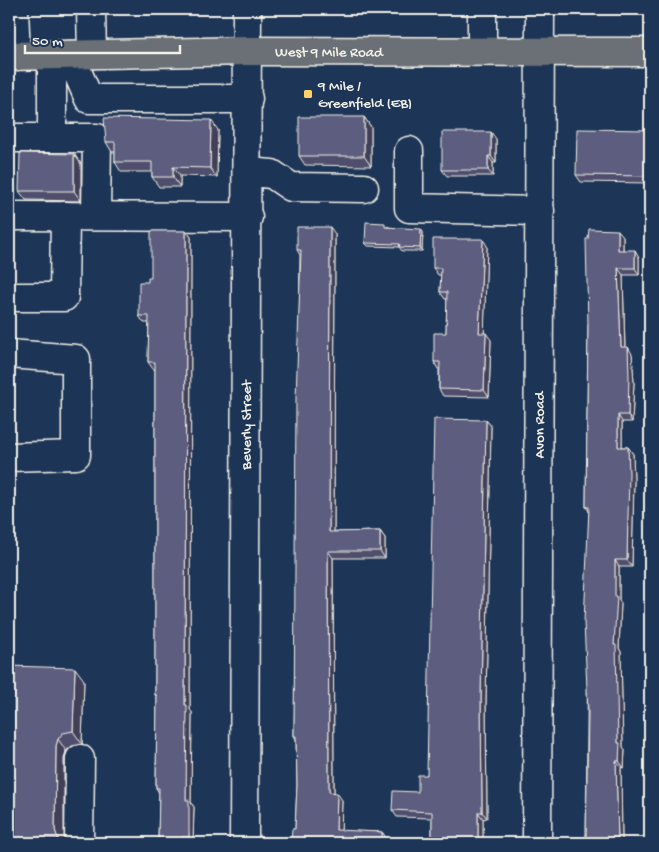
<svg xmlns="http://www.w3.org/2000/svg" width="659" height="852" font-family="'Gochi Hand',sans-serif">
  <style>
    .lines { fill: none; stroke-linecap: round; stroke-linejoin: round }
    .minor-casing { stroke: #f4f1e8; stroke-width: 31 }
    .major-casing { stroke: #f4f1e8; stroke-width: 31 }
    .minor { stroke: #1d3557; stroke-width: 28 }
    .major { stroke: #6b7074; stroke-width: 28 }
    .wall { fill: #4f506d; stroke: #f4f1e8 }
    .shaded-wall { fill: #404159; stroke: #f4f1e8 }
    .building { fill: #5c5d7f; stroke: #f4f1e8 }
    .poi-dot { fill: #ffd166; stroke: #1d3557; stroke-width: 2 }
    .labels { text-anchor: middle; stroke-width: 4.5; stroke-linejoin: round; paint-order: stroke }
    .street-label { font-size: 15px; fill: #f4f1e8; stroke: #1d3557 }
    .poi-label { font-size: 15px; fill: #f4f1e8; stroke: #1d3557; text-anchor: start }
  </style>
  <rect width="100%" height="100%" fill="#1d3557"/>
  <filter id="ink" filterUnits="userSpaceOnUse"><feTurbulence type="fractalNoise" baseFrequency=".02" numOctaves="2"/><feDisplacementMap in="SourceGraphic" scale="10" xChannelSelector="R" yChannelSelector="G"/><feConvolveMatrix kernelMatrix="1 2 1 2 8 2 1 2 1" color-interpolation-filters="sRGB"/></filter>
  <g filter="url(#ink)">
    <g class="lines">
      <g class="minor-casing">
        <g id="minor">
          <path d="M14 9 16 56"/>
          <path d="M91 9 92 54"/>
          <path d="M482 9V51"/>
          <path d="M70 55 89 99H248"/>
          <path d="M9 138H97L96 216"/>
          <path d="M52 138V55"/>
          <path d="M409 151V208L540 211"/>
          <path d="M247 172 272 174 291 187 364 188"/>
          <path d="M9 216 248 217"/>
          <path d="M9 297H64L65 216"/>
          <path d="M9 354 76 359V455L9 457"/>
          <path d="M79 843 80 759"/>
          <path id="s1" d="M244 843 247 9"/>
          <path id="s2" d="M537 843 540 9"/>
        </g>
      </g>
      <g class="major-casing">
        <g id="major">
          <path id="s3" d="M9 56 248 51 650 52"/>
        </g>
      </g>
      <use href="#minor" class="minor"/>
      <use href="#major" class="major"/>
    </g>
    <path class="wall" d="M364 117 371 127V166L305 165 299 156Z
      M218 130 217 177 180 176V187H159L152 177V172H121L115 162V152H112L106 142Z
      M650 130V183L581 182 576 175Z
      M496 139V163H493V176H447L442 170Z
      M74 154 81 164V201L26 200 19 191Z
      M388 226V227L423 232 422 251H402L399 247 368 246 365 243Z
      M186 231 191 237 190 710 192 712 191 803 194 807 193 843H158L159 793 156 788 157 698 155 695V369H153L148 362 149 323H144L139 316 148 282Z
      M335 234 334 532 380 531 385 538V558H333L334 792 342 800 341 831 382 832 387 839 295 829 297 785 296 739 294 736 300 255 297 250Z
      M623 236V250L639 257V275H623L625 347 632 354 634 383 632 422H622V447H628L633 454 634 480 632 567H619V600L621 603 619 648 621 652 623 747 625 750 624 768 621 767 622 843H586L589 511 586 507 588 325Z
      M487 246 484 333 491 340 489 397 443 396 439 389V369H438L434 362 446 333 447 299H445L440 292 441 275H438L433 268Z
      M486 420 491 426 486 703 487 818 483 819V843H432V818L397 817 392 810 418 792 427 775Z
      M9 666 84 680 82 744 72 746 66 751 64 759V843H9Z"/>
    <path class="shaded-wall" d="M364 117 371 127V166L364 156Z
      M211 120 218 130 217 177 210 168Z
      M491 132 496 139V163L491 156Z
      M74 154 81 164V201L74 191Z
      M488 156 493 163V176L488 170Z
      M173 167 180 176V187L173 177Z
      M330 227 335 234 334 539 329 532Z
      M421 229 423 232 422 251 420 248Z
      M618 230 623 236V257L618 250Z
      M186 231 191 237 190 710 192 712 191 803 194 807 193 843 189 837 186 800 185 705Z
      M483 239 487 246 484 340 479 333Z
      M635 250 639 257V275L635 268Z
      M618 268 623 275 625 354 621 347Z
      M486 333 491 340 489 397 484 390Z
      M628 347 632 354 634 383 632 422 628 415Z
      M618 415 622 422V454L618 447Z
      M486 420 491 426 486 703 487 818 482 812 481 697Z
      M628 447 633 454 634 480 632 567 627 560Z
      M380 531 385 538V558L380 551Z
      M328 551 333 558 334 799 329 792Z
      M615 560 619 567V600L621 603 619 648 621 652 623 747 625 750 624 768 619 761 618 743 614 645Z
      M75 668 84 680 82 744 73 731Z
      M58 739 66 751 64 759V843H60L58 839 55 830 56 746Z
      M616 761 621 767 622 843H618Z
      M337 793 342 800 341 837 336 830Z
      M478 812 483 819V843H478Z
      M382 832 387 839V843H382Z
      M182 837 186 843H182Z"/>
    <path class="building" d="M299 117H364V156H299Z
      M104 118 211 120 210 168 173 167V177H152V162H115V142H106Z
      M577 129 650 130V176L576 175Z
      M442 132H491V156H488V170H442Z
      M20 153 74 154V191H19Z
      M366 222 385 223V227L421 229 420 248 399 247 400 244 365 243Z
      M297 227H330L329 532 380 531V551H328L329 792 337 793 336 830 382 832V843H291L292 829H295L297 785 296 736H294L296 398 301 250H297Z
      M589 229 618 230V250H635V268H618L621 347H628L629 376 628 415H618V447H628L629 473 627 560H615V596H617L614 645H616L618 743H620L619 761H616L618 843H586L588 711 584 622 589 507H586L588 325 586 239H588Z
      M151 231H186L185 705H187L186 800H189V837H182V843H158L159 788H156L157 695H155V362H148L149 316H139V282H148V278H151Z
      M433 239H483L479 333H486L484 390 439 389 440 362H434V333H446L447 292H440L441 268H433Z
      M434 419 486 420 481 697 482 812H478V843H432V812L392 810 393 791 418 792V775H427Z
      M9 666 75 668 73 731 63 733 58 739 56 746 55 830 58 839 9 840Z
      M99 841 123 842V843H99Z"/>
  </g>
  <rect class="poi-dot" x="303" y="89" width="10" height="10" rx="2.5"/>
  <g class="labels">
    <g class="street-label">
      <text dy="5" stroke="none"><textPath href="#s3" startOffset="320">West 9 Mile Road</textPath></text>
      <text dy="5" stroke="none"><textPath href="#s1" startOffset="418">Beverly Street</textPath></text>
      <text dy="5" stroke="none"><textPath href="#s2" startOffset="418">Avon Road</textPath></text>
    </g>
    <g class="poi-label">
      <text x="318" y="90">9 Mile /<tspan x="318" dy="17">Greenfield (EB)</tspan></text>
    </g>
  </g>
  <rect width="659" height="852" fill="none" stroke="#1d3557" stroke-width="30"/>
  <rect x="15" y="15" width="629" height="822" fill="none" stroke="#f4f1e8" stroke-width="2" filter="url(#ink)"/>
  <path d="M25 45v8h155v-8" fill="none" stroke="#f4f1e8" stroke-width="2.5"/>
  <text x="32" y="45" font-size="15" fill="#f4f1e8" stroke="#1d3557" stroke-width="4" paint-order="stroke">50 m</text>
</svg>
